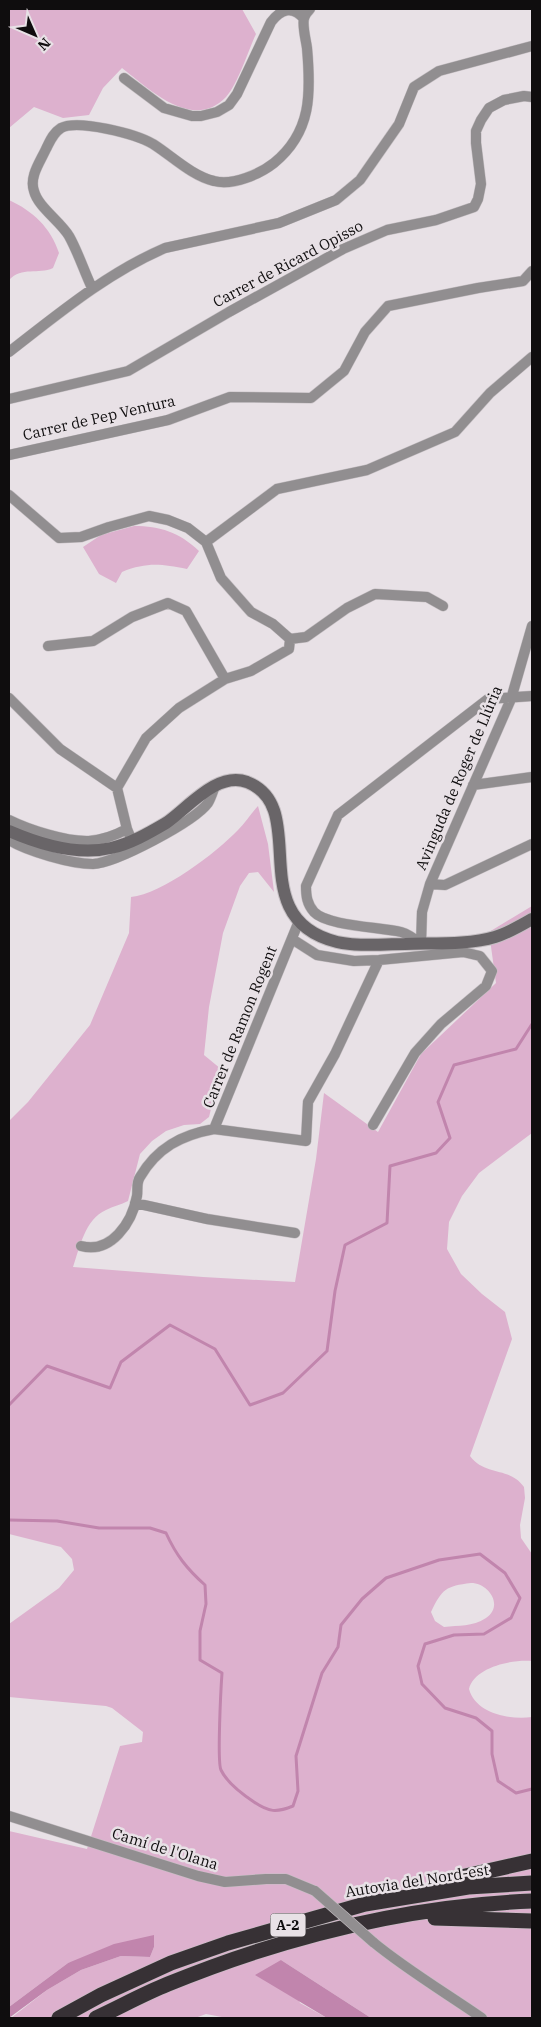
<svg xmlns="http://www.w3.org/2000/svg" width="541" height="2027" font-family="'IBM Plex Serif',serif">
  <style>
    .green { fill: #ddb1ce; fill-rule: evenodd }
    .water { fill: #c185ad }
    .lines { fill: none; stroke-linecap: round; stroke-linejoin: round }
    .stream { stroke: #c185ad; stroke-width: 3 }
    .street-casing { stroke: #c5bfc3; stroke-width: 11 }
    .secondary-casing { stroke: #c5bfc3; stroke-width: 14 }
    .highway-casing { stroke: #c5bfc3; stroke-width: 16 }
    .street { stroke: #918e90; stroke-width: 10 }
    .secondary { stroke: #696568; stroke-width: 12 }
    .highway { stroke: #373135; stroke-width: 15 }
    .street-bridge-casing { stroke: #c5bfc3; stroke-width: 11; stroke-linecap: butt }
    .street-bridge { stroke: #918e90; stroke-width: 10 }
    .labels { text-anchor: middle; stroke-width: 5; stroke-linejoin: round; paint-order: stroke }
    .shield { fill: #e8e1e6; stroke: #504d4f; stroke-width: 1 }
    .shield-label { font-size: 14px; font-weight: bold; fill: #0f0d0e }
    .street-label { font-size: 15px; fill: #0f0d0e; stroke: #e8e1e6 }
  </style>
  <rect width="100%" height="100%" fill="#e8e1e6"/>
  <path class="green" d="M9 9H242L256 34C248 51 238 84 226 97 193 132 149 89 122 68L103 88 89 115 63 118 34 107 9 128Z
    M9 200C33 211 51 228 59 253L53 268C38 275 22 266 9 280Z
    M134 526C160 526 179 532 199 551L187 569C161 564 147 562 122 572L116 583 99 574 83 547 101 535Z
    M258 806 268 844 274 892 258 872 249 873 240 886 223 933 209 1007 204 1055 221 1069 209 1117 200 1124 184 1125 166 1131 152 1141 140 1154 128 1201C121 1205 113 1206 106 1210 85 1219 80 1247 73 1267L203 1277 295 1282 316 1159 324 1093 378 1132 421 1054 496 983 489 932 532 906V1133L479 1173 462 1196 449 1222 447 1249 461 1274 482 1294 505 1312 512 1339 470 1456C486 1477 509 1466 524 1487L525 1498 520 1525 521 1538 532 1554V1661C513 1659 474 1667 469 1689 476 1714 510 1720 532 1717V2018H371L281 1960 300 2003 327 2018H227L206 2014 195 2018H11L47 1990 81 1970 121 1956 150 1957 154 1947 68 1963 9 2007V1831L87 1849 120 1746 142 1742 143 1732 112 1708 106 1706 9 1697V1624L59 1588 74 1570 72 1559 61 1547 9 1534V1121L28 1102 90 1025 129 933 131 897C162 894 216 853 238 830 245 823 251 814 258 806ZM471 1583C489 1583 504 1606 486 1618 472 1627 459 1625 444 1627L435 1621 431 1612C442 1589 446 1586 471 1583Z"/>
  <path class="water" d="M154 1935V1947L150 1957 121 1956 81 1970 47 1990 9 2018V2007L68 1963 114 1944Z
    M281 1960 371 2018H327L255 1975Z"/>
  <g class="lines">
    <path class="stream" d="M9 1405 47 1366 110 1388 121 1362 170 1325 215 1349 250 1405 283 1393 327 1351 335 1291 345 1245 387 1223 390 1166 436 1153 450 1138 438 1102 454 1065 516 1049 532 1024
      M9 1520 57 1521 99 1528H150L166 1533C176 1555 187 1569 205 1585L206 1604 200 1631V1660L222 1673C221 1687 217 1762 221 1770 227 1783 242 1794 254 1802 269 1812 276 1813 293 1806L298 1791 296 1756 322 1673 338 1647 341 1625 362 1599 386 1578 439 1560 480 1554 505 1573 520 1598 511 1618 484 1634 454 1635 425 1644 418 1666 422 1684 445 1708 476 1718 492 1731V1754L498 1781 516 1793 532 1789"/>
    <g class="street-casing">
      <path id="street" d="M124 78 164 108 192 116H201L217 112 229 105 237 94 271 22C281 9 293 5 304 19
        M92 288C84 271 78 252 69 236 60 221 38 207 34 191 29 177 40 162 46 149 50 141 53 133 61 128 78 119 136 134 153 144 172 156 192 176 214 181 233 186 260 174 274 163 312 132 311 93 307 48 306 40 302 26 304 18 305 15 308 11 310 9
        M9 352C58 314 107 273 165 248L279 223 336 200 360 180 399 124 414 87 439 71 532 46
        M9 399 128 371 229 312 343 249 387 230 436 220 474 207 478 199 481 184 476 143V131L481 120 489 108 504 100 524 96 532 97
        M9 455 168 420 230 397 311 398 344 371 365 332 388 306 478 288 523 281 532 271
        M9 495 59 538 81 537 109 527 149 516 168 520 188 528 206 542 221 578 251 612 273 624 290 639 289 649 251 671 225 679 179 708 146 738 117 788 127 829 132 841
        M206 542 277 489 367 470 455 432 490 393 532 357
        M290 639 306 637 347 608 375 594 427 597 443 606
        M48 646 93 641 132 617 168 603 186 611 225 679
        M9 698 60 749 117 788
        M473 785 532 777
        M9 820C29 830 67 842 89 841 102 840 116 835 127 829
        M9 840C27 851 71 864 93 864 116 863 194 822 208 803 211 798 213 791 215 786
        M430 884 445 885 532 844
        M292 939 317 955 354 961 379 960 463 952 480 956 492 971 486 986 441 1024 415 1053 373 1125
        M421 944C415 939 408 934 401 932 381 927 327 926 314 912 307 904 306 896 306 886L338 815 488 699 532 696
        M421 944 422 912 430 884 511 699 532 626
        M214 1129 306 1141 308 1102 335 1054 379 960
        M135 1203 207 1219 295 1233
        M81 1246C111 1254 132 1223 137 1196 138 1190 136 1183 140 1177 157 1148 181 1135 214 1129L299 921
        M9 1816 198 1876 225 1882 266 1879H286L315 1891
        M373 1942C407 1970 446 1993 482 2018"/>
    </g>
    <g class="secondary-casing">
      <path id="secondary" d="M9 831C39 844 78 856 111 848 130 844 149 833 166 823 188 808 217 771 247 782 313 808 240 918 337 942 359 947 382 944 405 944 432 943 469 945 495 937 508 933 520 926 532 919"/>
    </g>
    <g class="highway-casing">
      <path id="highway" d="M439 1882 532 1861
        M435 1918 532 1921
        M59 2018 101 1995 171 1963 228 1943 365 1904 468 1887 532 1883
        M96 2018C120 2007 143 1994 168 1984 283 1937 408 1906 532 1901"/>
    </g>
    <use href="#street" class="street"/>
    <use href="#secondary" class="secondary"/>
    <use href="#highway" class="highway"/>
    <g class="street-bridge-casing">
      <path id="street-bridge" d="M315 1891 373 1942"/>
    </g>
    <use href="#street-bridge" class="street-bridge"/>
  </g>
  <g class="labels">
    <rect class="shield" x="270.5" y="1913.5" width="35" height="23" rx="4"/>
    <g class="shield-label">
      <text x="288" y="1930">A-2</text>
    </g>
    <g class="street-label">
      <text transform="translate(288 264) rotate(-28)" y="5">Carrer de Ricard Opisso</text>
      <text transform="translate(99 418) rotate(-13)" y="5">Carrer de Pep Ventura</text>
      <text transform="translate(459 778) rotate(-67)" y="5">Avinguda de Roger de Llúria</text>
      <text transform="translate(240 1027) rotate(-68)" y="5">Carrer de Ramon Rogent</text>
      <text transform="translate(165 1849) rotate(17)" y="5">Camí de l'Olana</text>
      <text transform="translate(417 1881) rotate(-9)" y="5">Autovia del Nord-est</text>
    </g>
  </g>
  <rect width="541" height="2027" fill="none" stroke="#0f0d0e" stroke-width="20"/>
  <g transform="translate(35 35) rotate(135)" stroke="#e8e1e6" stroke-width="4" paint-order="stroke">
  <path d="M0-4L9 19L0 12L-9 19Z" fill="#0f0d0e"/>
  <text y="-8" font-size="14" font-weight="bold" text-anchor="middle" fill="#0f0d0e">N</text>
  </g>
</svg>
